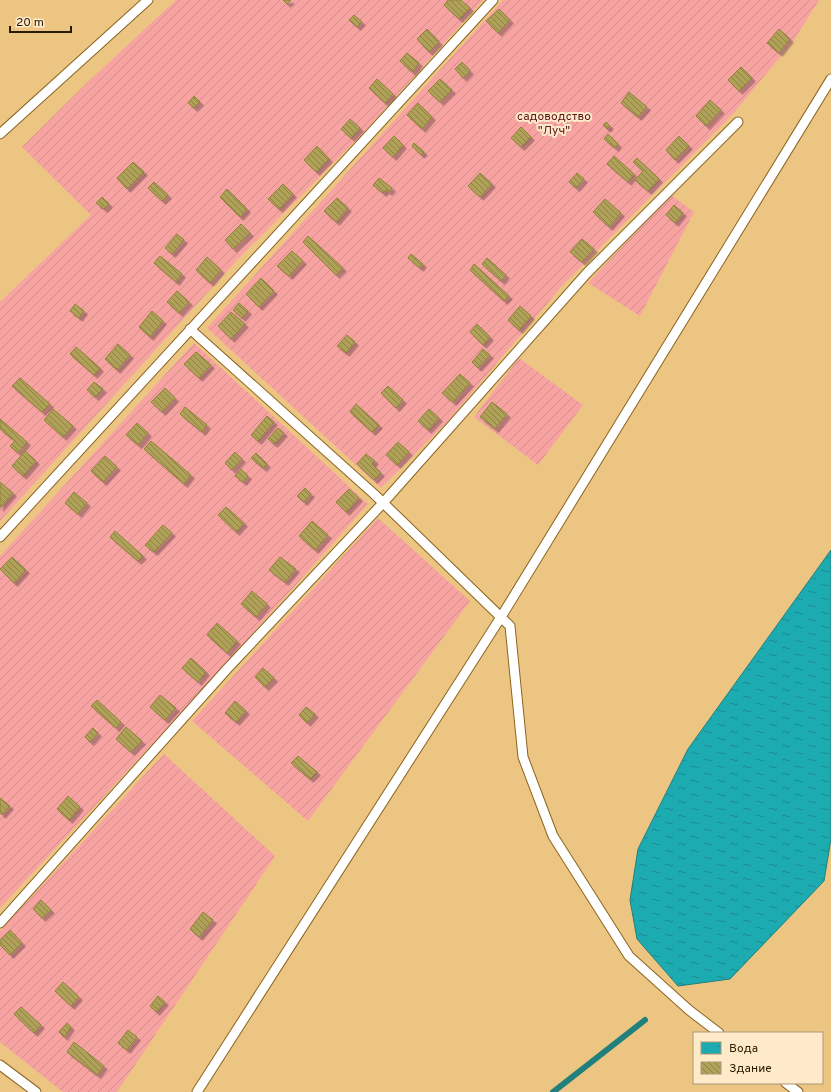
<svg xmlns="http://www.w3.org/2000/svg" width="831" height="1092" font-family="Overpass,sans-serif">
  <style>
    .garden { fill: url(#garden-furrows) }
    .water { fill: url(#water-ripples); stroke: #21807d }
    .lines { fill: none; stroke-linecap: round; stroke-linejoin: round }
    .stream { stroke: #21807d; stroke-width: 6 }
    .building { fill: url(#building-back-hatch); stroke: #908339; filter: url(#shadow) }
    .lane-casing { stroke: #8a6520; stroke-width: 11 }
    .lane { stroke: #fff; stroke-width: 9 }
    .labels { text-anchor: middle; stroke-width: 4; stroke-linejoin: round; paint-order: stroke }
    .park-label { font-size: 12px; fill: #59131a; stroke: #feeac9 }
  </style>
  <defs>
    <pattern id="garden-furrows" width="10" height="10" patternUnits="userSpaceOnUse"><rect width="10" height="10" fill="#f7a3a2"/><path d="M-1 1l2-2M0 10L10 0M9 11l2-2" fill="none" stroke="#d48c8a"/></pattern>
    <pattern id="water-ripples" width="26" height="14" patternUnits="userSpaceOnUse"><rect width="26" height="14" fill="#1dabb2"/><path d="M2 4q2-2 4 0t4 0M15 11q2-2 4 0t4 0" fill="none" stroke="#1a8a8e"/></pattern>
    <pattern id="building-back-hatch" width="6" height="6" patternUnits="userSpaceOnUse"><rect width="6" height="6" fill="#afa259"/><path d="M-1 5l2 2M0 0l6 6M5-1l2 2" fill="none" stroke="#8e8347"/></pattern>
    <filter id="shadow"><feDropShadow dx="3.5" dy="3.5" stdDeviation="0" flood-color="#0004"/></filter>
  </defs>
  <rect width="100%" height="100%" fill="#edc582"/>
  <path class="garden" d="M176 0H483L366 130 238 259 0 521V302L91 215 22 147 89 81Z
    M503 0H819L794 40 732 115 562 286 448 421 381 488 207 328Z
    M671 195 694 212 640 316 588 283Z
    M194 343 368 504 184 710 0 908V556Z
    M519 358 583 405 538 465 474 417Z
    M378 518 470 601 308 821 192 721Z
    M164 754 275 856 117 1092H63L0 1042V931Z"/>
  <path class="water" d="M831 550V839L824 881 730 979 678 986 637 939 630 900 638 849 688 749Z"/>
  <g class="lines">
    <path class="stream" d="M553 1092 645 1020"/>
  </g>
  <path class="building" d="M283 0H291L287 4Z
    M448 0H461L470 8 459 19 444 5Z
    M499 9 510 20 498 33 486 21Z
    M354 15 362 22 357 27 349 20Z
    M427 29 439 42 429 52 417 39Z
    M779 29 790 39 779 53 767 43Z
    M407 53 419 63 412 72 400 61Z
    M462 62 470 71 463 78 455 69Z
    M741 67 752 78 739 91 728 80Z
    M377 79 393 94 385 103 369 88Z
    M440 79 452 90 440 102 428 91Z
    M629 92 647 107 638 117 621 103Z
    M194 96 200 102 194 108 188 103Z
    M710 100 721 110 706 126 696 116Z
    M418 103 432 117 422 129 407 115Z
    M350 119 360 128 351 138 341 129Z
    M606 122 610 126 607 129 603 125Z
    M521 127 531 137 521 147 511 138Z
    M608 134 618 144 615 148 604 139Z
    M394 136 403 145 393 157 383 148Z
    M679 136 689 146 675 160 666 150Z
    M414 143 424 152 421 155 412 146Z
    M317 146 329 159 316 172 304 160Z
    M614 156 634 174 628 182 607 164Z
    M637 158 659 179 648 191 635 180 643 171 633 162Z
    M133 162 144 172 127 189 117 178Z
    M480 173 492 184 480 197 468 186Z
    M577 173 584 179 576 188 569 182Z
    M379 178 392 188 389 192 386 190 383 193 373 185Z
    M154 182 168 195 162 201 148 188Z
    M283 184 293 194 279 209 268 199Z
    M227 189 247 209 240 217 220 197Z
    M102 197 109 204 104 209 96 203Z
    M337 198 348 208 336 222 324 211Z
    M605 199 621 213 609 227 593 212Z
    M674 205 683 213 675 223 666 215Z
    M241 224 250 233 233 249 225 240Z
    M177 234 184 240 172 254 165 248Z
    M308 236 343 268 336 275 303 242Z
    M582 239 594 249 582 262 570 252Z
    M292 251 303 261 289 276 277 266Z
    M411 254 423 264 420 268 408 258Z
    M160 256 182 274 176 282 154 263Z
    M207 257 221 270 210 283 196 270Z
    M487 258 506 275 501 281 482 264Z
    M474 264 509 296 504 301 470 270Z
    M261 278 274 291 259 307 246 294Z
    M177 291 189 302 179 313 167 302Z
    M239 303 248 311 242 318 233 310Z
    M75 304 84 311 79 318 70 311Z
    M520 306 531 316 519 330 508 320Z
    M152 311 163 321 150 337 139 327Z
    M231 312 245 324 231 339 218 326Z
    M477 324 490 337 483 345 470 332Z
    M347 335 355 342 346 353 337 346Z
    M118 344 130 355 117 370 105 359Z
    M76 347 100 368 94 375 70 354Z
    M483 349 490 355 478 368 472 362Z
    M196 352 211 365 199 378 184 364Z
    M460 374 470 383 453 402 442 393Z
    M20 378 50 404 42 412 12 386Z
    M94 382 103 389 95 397 87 390Z
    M388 386 403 400 396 408 381 393Z
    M165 388 175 398 162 412 151 402Z
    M492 402 507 414 495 429 480 417Z
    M356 404 379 425 372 432 350 412Z
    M185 407 207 425 202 432 180 414Z
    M53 409 73 426 63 437 44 420Z
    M429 409 439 418 428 430 418 421Z
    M267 416 274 422 258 441 251 435Z
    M0 419 27 442 18 453 10 446 15 441 0 429Z
    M137 423 148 433 138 445 126 435Z
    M278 428 284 433 274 444 268 439Z
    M151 441 191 475 184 484 144 449Z
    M398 442 409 452 397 465 386 455Z
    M25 451 36 461 23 476 12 466Z
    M235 452 242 459 232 470 225 463Z
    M256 453 267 464 263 468 251 458Z
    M366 454 375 461 372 464 381 473 374 480 357 464Z
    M105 456 117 467 103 482 91 471Z
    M241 469 248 476 243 482 235 476Z
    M0 482 13 493 0 508Z
    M305 488 311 494 304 502 297 496Z
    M349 489 359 498 346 512 336 502Z
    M74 492 87 503 78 514 65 503Z
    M226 507 244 523 236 532 218 515Z
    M312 521 328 535 315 550 299 536Z
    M163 525 172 533 154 552 145 545Z
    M115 531 143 556 138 561 110 537Z
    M12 557 26 570 14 583 0 569Z
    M280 557 296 569 285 582 269 570Z
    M252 591 267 604 256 617 241 604Z
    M217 623 237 641 227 653 207 635Z
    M191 658 206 672 198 682 182 668Z
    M263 668 274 678 265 687 255 677Z
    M160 695 176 708 165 720 150 707Z
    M97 700 121 722 116 728 91 706Z
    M235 701 246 711 236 722 225 713Z
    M306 707 315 714 307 723 299 715Z
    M126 727 142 741 131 752 116 739Z
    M93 728 98 733 90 742 85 737Z
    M298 756 317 772 310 779 291 763Z
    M68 796 80 807 69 820 57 809Z
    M0 798 10 806 2 815 0 813Z
    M41 900 51 910 42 918 33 909Z
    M203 912 213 920 199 937 190 929Z
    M10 930 22 943 10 955 0 945V940Z
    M63 982 79 997 71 1006 55 991Z
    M158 996 165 1002 156 1012 150 1006Z
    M21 1007 41 1025 34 1033 14 1014Z
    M67 1023 71 1027 64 1037 59 1032Z
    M128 1030 137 1037 127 1050 118 1043Z
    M74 1042 104 1066 97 1075 67 1052Z"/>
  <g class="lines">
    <g class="lane-casing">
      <path id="lane" d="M0 134 148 0
        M190 329 374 494 510 626 523 757 553 836 629 956 689 1010 719 1033
        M0 537 493 0
        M0 923 227 669 383 503 587 273 738 122
        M0 1065 36 1092
        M786 1083 798 1092
        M197 1092 501 617 831 79"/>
    </g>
    <use href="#lane" class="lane"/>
  </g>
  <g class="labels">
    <g class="park-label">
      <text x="554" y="120">садоводство<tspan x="554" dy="14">"Луч"</tspan></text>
    </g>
  </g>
  <rect x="693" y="1032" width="130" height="52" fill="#feeac9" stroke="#a99779"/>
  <rect x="701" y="1042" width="20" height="12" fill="url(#water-ripples)" stroke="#a99779"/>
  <text x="729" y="1052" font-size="12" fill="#291a00">Вода</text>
  <rect x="701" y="1062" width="20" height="12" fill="url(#building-back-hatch)" stroke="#a99779"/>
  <text x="729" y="1072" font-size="12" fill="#291a00">Здание</text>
  <path d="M10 26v6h61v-6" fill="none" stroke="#291a00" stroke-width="2"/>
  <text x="16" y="26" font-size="12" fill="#291a00" stroke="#feeac9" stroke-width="3" paint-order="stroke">20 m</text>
</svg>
